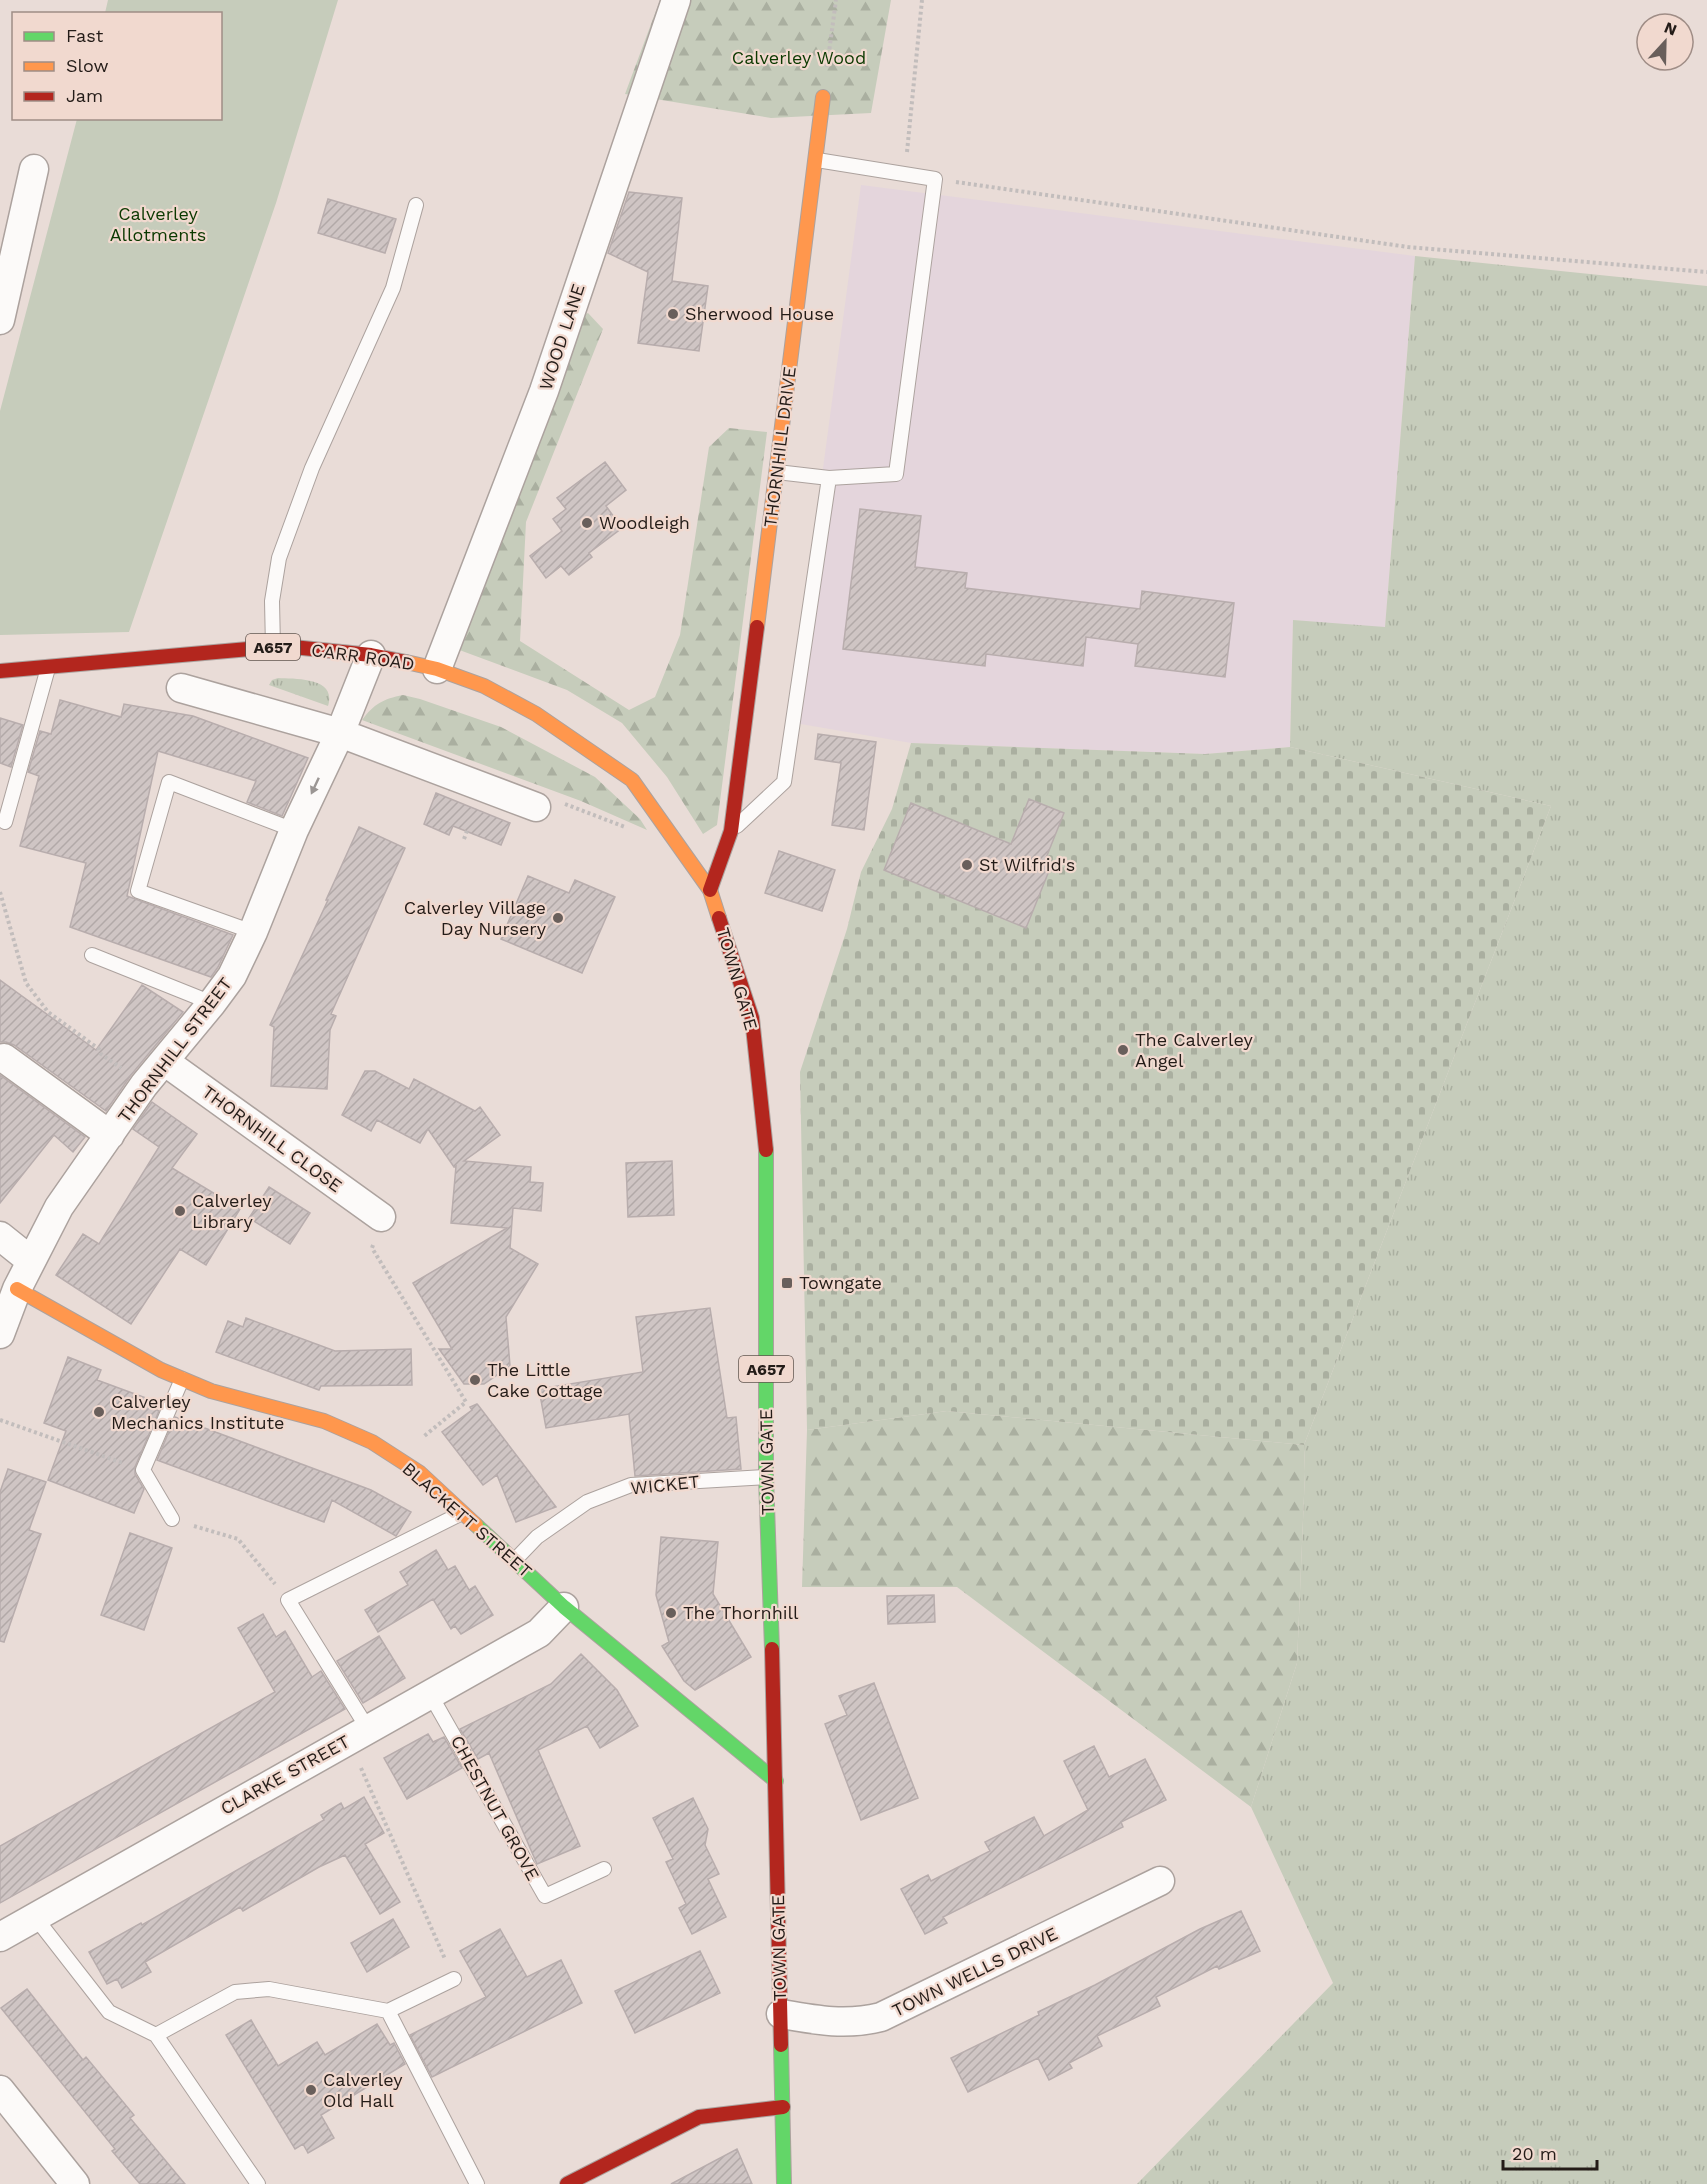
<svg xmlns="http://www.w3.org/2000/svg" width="1707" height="2184" font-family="'Work Sans',sans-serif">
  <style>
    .education { fill: #e4d5dc }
    .grass { fill: url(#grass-tufts) }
    .forest { fill: url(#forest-firs) }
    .cemetery { fill: url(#cemetery-stones) }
    .garden { fill: #c6ccbb }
    .building { fill: url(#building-hatch); stroke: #b8adad; stroke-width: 1.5 }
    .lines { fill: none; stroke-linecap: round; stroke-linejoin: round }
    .lane-casing { stroke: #aca29e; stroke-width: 16 }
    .street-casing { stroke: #aca29e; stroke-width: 31 }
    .fast-casing { stroke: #aca29e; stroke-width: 16 }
    .slow-casing { stroke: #aca29e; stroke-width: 16 }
    .jam-casing { stroke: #aca29e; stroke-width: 16 }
    .path { stroke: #c2bdbc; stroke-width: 4; stroke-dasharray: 3 3; stroke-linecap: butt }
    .lane { stroke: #fcfaf9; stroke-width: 14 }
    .street { stroke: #fcfaf9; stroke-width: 28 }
    .fast { stroke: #63d668; stroke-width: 14 }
    .slow { stroke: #ff974d; stroke-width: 14 }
    .jam { stroke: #b3261e; stroke-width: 14 }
    .oneway { fill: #9b9694 }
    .poi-dot { fill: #695f5b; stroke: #f1d9cf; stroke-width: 2 }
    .labels { text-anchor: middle; stroke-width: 4.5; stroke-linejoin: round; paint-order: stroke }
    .shield { fill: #f1d9cf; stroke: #62554f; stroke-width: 1.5 }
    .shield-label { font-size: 16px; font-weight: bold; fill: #241c18 }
    .park-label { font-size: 18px; fill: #0b3900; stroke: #f1d9cf }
    .poi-label { font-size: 18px; fill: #241c18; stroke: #f1d9cf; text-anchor: start }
    .street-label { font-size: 18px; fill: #241c18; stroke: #f1d9cf }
  </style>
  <defs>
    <pattern id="grass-tufts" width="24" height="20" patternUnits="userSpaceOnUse" patternTransform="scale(1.5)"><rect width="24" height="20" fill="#c6ccbb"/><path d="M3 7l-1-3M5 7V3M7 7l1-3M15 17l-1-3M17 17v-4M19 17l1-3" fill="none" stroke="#aaafa0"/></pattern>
    <pattern id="forest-firs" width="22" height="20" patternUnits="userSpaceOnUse" patternTransform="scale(1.5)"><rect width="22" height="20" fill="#c6ccbb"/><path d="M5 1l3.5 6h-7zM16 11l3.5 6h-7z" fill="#aaafa0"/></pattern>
    <pattern id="cemetery-stones" width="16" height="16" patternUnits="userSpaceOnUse" patternTransform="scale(1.5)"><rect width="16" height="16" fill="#c6ccbb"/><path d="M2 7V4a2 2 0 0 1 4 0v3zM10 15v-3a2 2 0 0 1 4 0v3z" fill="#aaafa0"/></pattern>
    <pattern id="building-hatch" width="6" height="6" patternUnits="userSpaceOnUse" patternTransform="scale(1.5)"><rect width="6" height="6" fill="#cfc5c4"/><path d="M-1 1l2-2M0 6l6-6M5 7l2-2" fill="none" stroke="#b2a9a8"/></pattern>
  </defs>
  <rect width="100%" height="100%" fill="#e9dcd7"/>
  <path class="education" d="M861 185 1415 256 1385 628 1293 620 1290 747 1205 754 911 743 789 722Z"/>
  <path class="grass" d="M1415 256 1707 286V2184H1137L1333 1983 1251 1807 1297 1663 1305 1472 1304 1445 1551 806 1290 747 1293 620 1385 627Z
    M278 678C296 679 337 677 328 706L269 685 272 680Z"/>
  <path class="forest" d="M660 0H891L871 113 771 118 625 94Z
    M588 313 603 329 526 522 520 641 629 710 655 697 680 635 709 447 729 428 767 432 717 825 703 834 667 777 622 723 567 690 454 648 579 317Z
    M403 695 420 699 501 727 595 777 640 819 647 830 581 801 362 720C374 704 383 699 403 695Z
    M947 1411 1304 1445 1305 1472 1297 1663 1251 1807 957 1587H802L807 1430Z"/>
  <path class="cemetery" d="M911 743 1205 754 1290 747 1551 806 1304 1445 947 1411 807 1430 800 1072 847 929 861 872 892 809Z"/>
  <path class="garden" d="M108 0H338L276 203 129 632 0 635V411L77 119 220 118V14L105 13Z"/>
  <path class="building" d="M629 192 682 198 672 281 708 286 699 351 638 343 648 272 608 253Z
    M328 199 396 219 385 253 318 233Z
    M605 462 626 490 606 506 622 528 589 553 592 557 569 575 561 566 546 578 530 556 562 531 553 519 566 509 557 498Z
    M860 509 921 516 915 567 967 573 965 588 1140 609 1142 591 1234 603 1225 677 1135 666 1138 644 1086 637 1083 666 986 654 985 666 843 649Z
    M60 700 121 717 124 704 193 716 308 758 282 816 247 802 256 781 158 751 127 896 233 935 218 967 211 977 70 927 86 863 20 846 39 776 28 772 40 731 51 734Z
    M0 718 23 725 11 767 0 763Z
    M818 734 876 742 864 830 832 825 841 763 815 759Z
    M436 793 510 823 501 845 453 826 449 835 424 824Z
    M1029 799 1064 813 1044 863 1051 866 1026 928 884 870 911 803 1011 844Z
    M359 827 405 848 331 1014 336 1016 330 1030 327 1089 271 1086 274 1027 270 1025 328 900H326Z
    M779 851 835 870 822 911 765 893Z
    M528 876 569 893 575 880 615 897 582 973 501 939Z
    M0 980 96 1050 142 985 183 1012 131 1075 106 1111 14 1045 6 1042H0Z
    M365 1071H375L409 1089 414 1079 475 1111 480 1107 500 1135 464 1161 531 1167 530 1182 543 1183 541 1211 513 1208 510 1248 538 1264 506 1317 510 1366 484 1384H464L439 1349H452L413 1283 507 1228 451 1223 456 1166 454 1167 428 1129 420 1143 377 1120 371 1131 342 1115Z
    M0 1075 85 1137 73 1152 54 1135 0 1203Z
    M152 1102 197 1134 172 1168 240 1209 206 1265 180 1249 131 1324 56 1275 83 1234 99 1244 159 1147 133 1129Z
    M672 1161 674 1215 628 1217 626 1163Z
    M269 1187 310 1213 290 1244 249 1218Z
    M710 1308 727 1418 736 1417 741 1469 635 1476 629 1414 546 1428 539 1389 643 1372 636 1317Z
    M246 1318 335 1351 411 1349 412 1385 321 1386 319 1390 216 1352 228 1321 243 1327Z
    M68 1357 101 1370 97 1380 154 1401 152 1408 159 1411 135 1467V1474L144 1489 134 1513 48 1480 66 1431 44 1423Z
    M477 1404 478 1405 556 1507 516 1522 497 1475 483 1485 442 1432 472 1410 470 1407Z
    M175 1417 371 1490 411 1512 396 1536 332 1500 324 1522 157 1460Z
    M8 1469 46 1482 29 1530 41 1534 4 1642 0 1641V1492Z
    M130 1533 172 1548 144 1630 101 1615Z
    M661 1537 718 1542 713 1594 751 1657 695 1690 684 1681 662 1646 669 1642 656 1595Z
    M436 1550 448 1570 455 1566 469 1590 475 1586 493 1615 461 1634 455 1626 451 1629 433 1599 378 1632 365 1610 408 1585 400 1572Z
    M934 1595 935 1622 888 1624 887 1596Z
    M263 1614 276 1637 285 1631 312 1677 321 1671 345 1709 0 1903V1846L275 1692 238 1628Z
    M379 1636 405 1678 363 1703 337 1661Z
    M581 1654 617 1690 638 1726 600 1748 587 1726 538 1750 580 1846 537 1864 489 1753 478 1759 460 1729 551 1684Z
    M874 1683 918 1798 861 1820 825 1724 847 1715 839 1696Z
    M428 1734 433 1742 444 1737 462 1768 407 1799 384 1758Z
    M1094 1746 1109 1777 1145 1759 1166 1800 1121 1822 1123 1827 943 1917 947 1923 925 1934 901 1889 928 1875 931 1881 990 1851 985 1842 1034 1817 1044 1836 1088 1810 1064 1761Z
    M364 1797 384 1833 365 1844 400 1902 380 1914 345 1855 319 1867 243 1911 240 1907 145 1962 151 1972 122 1988 117 1979 107 1984 89 1952 141 1923 142 1925 324 1820 321 1815 341 1803 344 1809Z
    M693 1798 708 1829 705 1845 719 1874 708 1879 726 1917 692 1934 679 1908 686 1904 666 1862 673 1859 653 1818Z
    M1241 1911 1260 1951 1219 1969 1217 1966 1156 1997 1160 2006 1097 2036 1102 2046 1069 2063 1072 2068 1049 2080 1038 2058 968 2092 951 2058 1039 2015 1038 2012 1095 1985 1200 1929Z
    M393 1919 409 1947 367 1972 351 1943Z
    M500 1929 527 1977 561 1960 582 2003 432 2077 410 2035 486 1997 460 1951Z
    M700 1951 720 1993 635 2033 615 1991Z
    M27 1989 83 2060 86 2057 134 2115 130 2118 185 2184H140L112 2151 115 2149 1 2008Z
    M251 2020 278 2066 317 2042 325 2055 377 2024 390 2045 394 2043 405 2064 321 2115 334 2138 308 2153 303 2144 295 2149 226 2035Z
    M737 2149 752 2184H671Z"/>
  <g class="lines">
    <g class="lane-casing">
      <path id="lane" d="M777 472 829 478
        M273 647 272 601 279 558 312 468 393 288 416 205
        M5 822 48 668
        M737 826 784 782 829 478 896 474 935 179 817 160
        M253 932 138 891 169 782 294 830
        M92 955 212 1003
        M172 1519 143 1470 182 1379
        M514 1561 537 1537 587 1502 631 1485 766 1477
        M430 1694 545 1896 604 1869
        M368 1729 288 1600 462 1513
        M35 1917 109 2012 156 2035 258 2184
        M388 2011 477 2184
        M156 2035 235 1992 269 1989 388 2011 454 1979"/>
    </g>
    <g class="street-casing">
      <path id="street" d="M0 320 34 169
        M437 669 544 391 676 0
        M181 688 340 733 536 807
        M4 1058 110 1135
        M164 1061 381 1217
        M0 1236 30 1260
        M0 1334 17 1289 59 1207 144 1085 212 1003 232 976 253 932 294 830 340 733 371 655
        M0 1937 539 1633 564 1607
        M781 2014C815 2020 846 2026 881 2017L1160 1881
        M0 2090 75 2184"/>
    </g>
    <g class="fast-casing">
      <path id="fast" d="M766 1150V1477L772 1649
        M476 1525 564 1607 776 1781
        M781 2045 784 2184"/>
    </g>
    <g class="slow-casing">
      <path id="slow" d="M757 627 823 97
        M406 662 437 669 484 686 536 714 632 780 710 890 719 918
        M17 1289 161 1370 211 1391 324 1421 372 1442 420 1473 476 1525"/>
    </g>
    <g class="jam-casing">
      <path id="jam" d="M0 671 283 646 371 655 406 662
        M710 890 731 831 757 627
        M719 918 752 1018 766 1150
        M772 1649 781 2045
        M567 2184 699 2117 783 2107"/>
    </g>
    <path class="path" d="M827 67 836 0
      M907 152 922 0
      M956 182 1408 247 1707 272
      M565 804 625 827
      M464 839 467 831
      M0 892 26 983 48 1012 99 1049 101 1054 121 1068
      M373 1245 372 1248 466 1402 423 1437
      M0 1420 123 1463
      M194 1526 238 1539 275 1584
      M361 1768 445 1959"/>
    <use href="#lane" class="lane"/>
    <use href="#street" class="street"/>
    <use href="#fast" class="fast"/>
    <use href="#slow" class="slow"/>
    <use href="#jam" class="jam"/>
  </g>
  <defs><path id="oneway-solid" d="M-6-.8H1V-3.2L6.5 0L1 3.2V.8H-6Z" transform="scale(1.5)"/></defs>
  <use class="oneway" href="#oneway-solid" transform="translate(315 786) rotate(115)"/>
  <g class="poi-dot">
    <circle cx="673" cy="314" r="6"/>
    <circle cx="587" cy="523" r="6"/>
    <circle cx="967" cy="865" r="6"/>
    <circle cx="558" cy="918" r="6"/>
    <circle cx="1123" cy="1050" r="6"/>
    <circle cx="180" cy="1211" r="6"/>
    <rect x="781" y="1277" width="12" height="12" rx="3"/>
    <circle cx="475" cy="1380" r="6"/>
    <circle cx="99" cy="1412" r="6"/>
    <circle cx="671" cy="1613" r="6"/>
    <circle cx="311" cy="2090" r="6"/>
  </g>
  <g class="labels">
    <g class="shield">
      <rect x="246" y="634" width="54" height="26" rx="4.5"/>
      <rect x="739" y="1356" width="54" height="26" rx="4.5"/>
    </g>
    <g class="shield-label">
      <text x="273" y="653">A657</text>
      <text x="766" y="1375">A657</text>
    </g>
    <g class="park-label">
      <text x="799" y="64">Calverley Wood</text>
      <text x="158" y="220">Calverley<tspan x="158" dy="21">Allotments</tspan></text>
    </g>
    <g class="poi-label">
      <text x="685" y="320">Sherwood House</text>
      <text x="599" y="529">Woodleigh</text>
      <text x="979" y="871">St Wilfrid's</text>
      <text x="546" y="914" text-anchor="end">Calverley Village<tspan x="546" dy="21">Day Nursery</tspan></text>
      <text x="1135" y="1046">The Calverley<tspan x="1135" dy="21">Angel</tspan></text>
      <text x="192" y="1207">Calverley<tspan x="192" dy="21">Library</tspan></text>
      <text x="799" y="1289">Towngate</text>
      <text x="487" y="1376">The Little<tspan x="487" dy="21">Cake Cottage</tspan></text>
      <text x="111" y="1408">Calverley<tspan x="111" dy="21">Mechanics Institute</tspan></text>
      <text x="683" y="1619">The Thornhill</text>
      <text x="323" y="2086">Calverley<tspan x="323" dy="21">Old Hall</tspan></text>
    </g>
    <g class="street-label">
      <text transform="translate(562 337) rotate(-72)" y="6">WOOD LANE</text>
      <text transform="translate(780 447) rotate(-83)" y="6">THORNHILL DRIVE</text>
      <text transform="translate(363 657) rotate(8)" y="6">CARR ROAD</text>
      <text transform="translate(737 979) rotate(74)" y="6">TOWN GATE</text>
      <text transform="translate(175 1050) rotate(-53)" y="6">THORNHILL STREET</text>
      <text transform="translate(272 1139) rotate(36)" y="6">THORNHILL CLOSE</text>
      <text transform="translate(767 1462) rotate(-91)" y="6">TOWN GATE</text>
      <text transform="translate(665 1485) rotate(-6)" y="6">WICKET</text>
      <text transform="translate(467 1520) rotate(41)" y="6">BLACKETT STREET</text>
      <text transform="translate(285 1775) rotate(-29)" y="6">CLARKE STREET</text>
      <text transform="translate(495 1808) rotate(61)" y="6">CHESTNUT GROVE</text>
      <text transform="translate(779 1948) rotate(-91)" y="6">TOWN GATE</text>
      <text transform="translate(975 1972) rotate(-26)" y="6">TOWN WELLS DRIVE</text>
    </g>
  </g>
  <rect x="12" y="12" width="210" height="108" fill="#f1d9cf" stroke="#9f8d86" stroke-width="1.5"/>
  <rect x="24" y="32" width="30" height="9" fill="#63d668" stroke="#9f8d86" stroke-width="1.5"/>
  <text x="66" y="42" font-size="18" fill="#241c18">Fast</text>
  <rect x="24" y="62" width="30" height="9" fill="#ff974d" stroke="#9f8d86" stroke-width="1.5"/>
  <text x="66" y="72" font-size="18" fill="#241c18">Slow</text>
  <rect x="24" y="92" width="30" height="9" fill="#b3261e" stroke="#9f8d86" stroke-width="1.5"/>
  <text x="66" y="102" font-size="18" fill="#241c18">Jam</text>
  <g transform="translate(1665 42) rotate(22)"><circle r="28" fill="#f1d9cf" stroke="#9f8d86" stroke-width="1.5"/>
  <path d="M0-4.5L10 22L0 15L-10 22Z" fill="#695f5b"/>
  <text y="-9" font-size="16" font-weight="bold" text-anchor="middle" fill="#241c18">N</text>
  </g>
  <path d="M1503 2160v9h94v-9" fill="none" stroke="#241c18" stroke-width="3"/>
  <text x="1512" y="2160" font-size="18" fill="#241c18" stroke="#f1d9cf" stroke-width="4.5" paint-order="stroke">20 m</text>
</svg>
